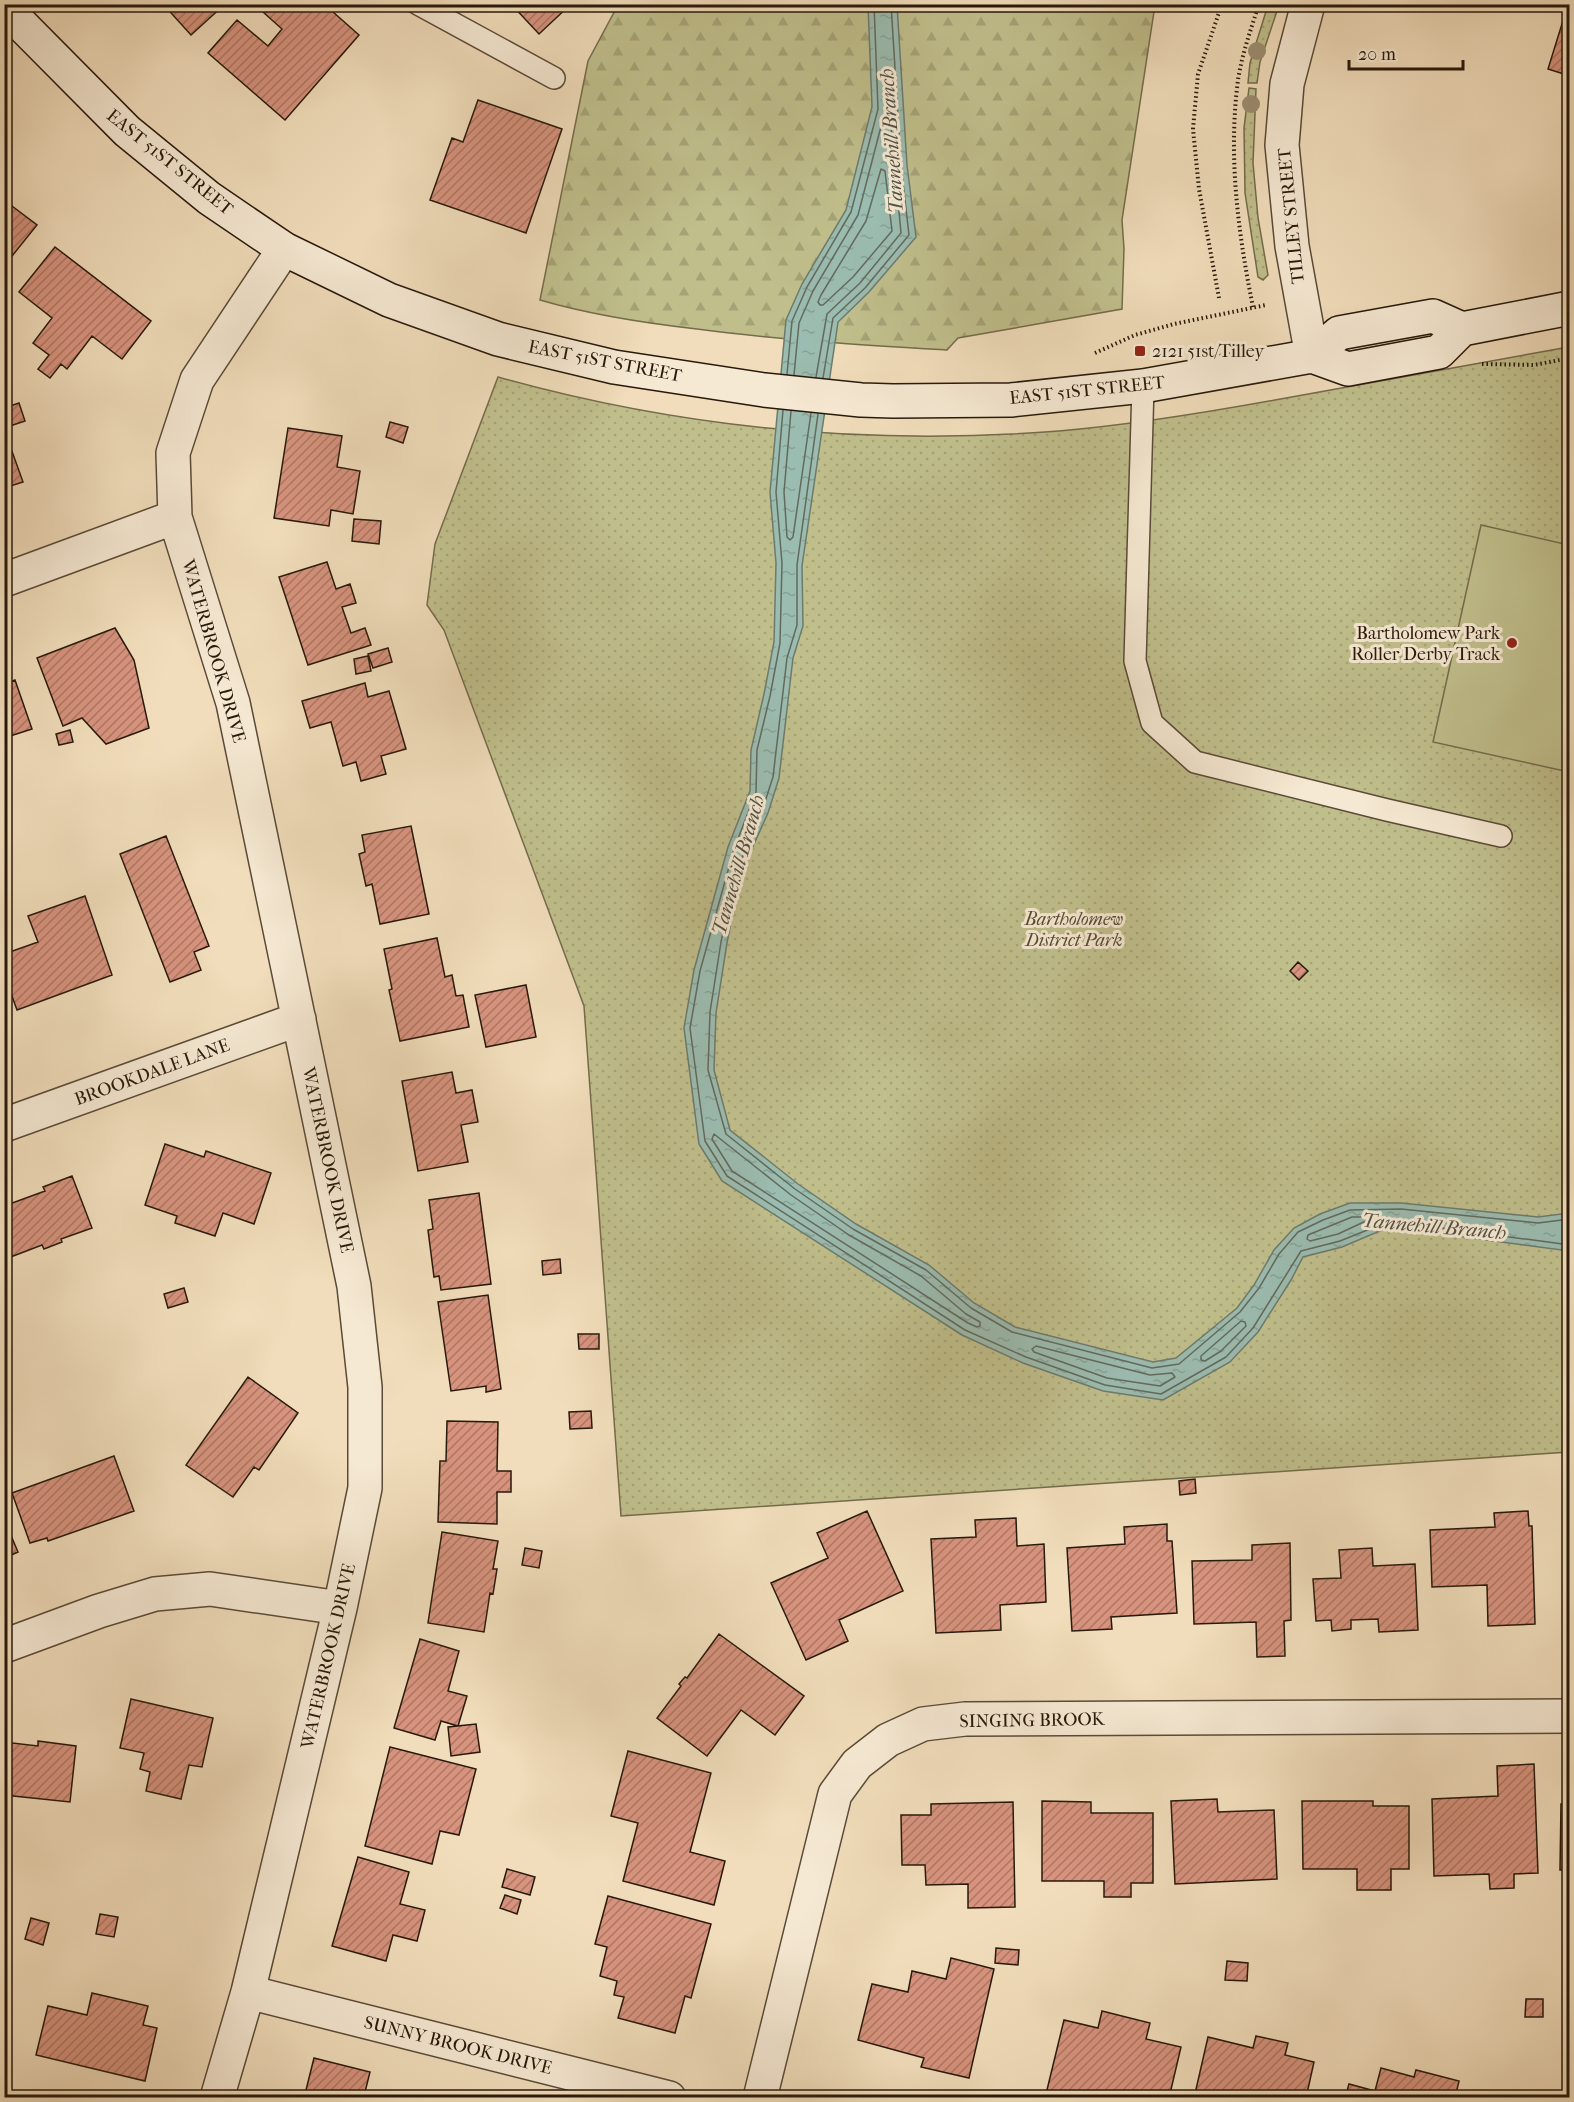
<svg xmlns="http://www.w3.org/2000/svg" width="1574" height="2102" font-family="'IM FELL French Canon',serif">
  <style>
    .green { fill: url(#green-dots); stroke: #746c4c; stroke-width: 1.5 }
    .forest { fill: url(#forest-firs); stroke: #746c4c; stroke-width: 1.5 }
    .pitch { fill: #c0bf8c; stroke: #746c4c; stroke-width: 1.5 }
    .water { fill: url(#water-ripples); stroke: #6d7b6e; stroke-width: 1.5 }
    .lines { fill: none; stroke-linecap: round; stroke-linejoin: round }
    .shore { stroke: #626a5e; stroke-width: 1.5 }
    .building { fill: url(#building-hatch); stroke: #28190b; stroke-width: 1.5 }
    .service-casing { stroke: #5a4a37; stroke-width: 24 }
    .minor-casing { stroke: #5a4a37; stroke-width: 36 }
    .tertiary-casing { stroke: #5a4a37; stroke-width: 36 }
    .secondary-casing { stroke: #28190b; stroke-width: 36 }
    .path { stroke: #28190b; stroke-width: 4; stroke-dasharray: 1.5 3; stroke-linecap: butt }
    .service { stroke: #f6e9d3; stroke-width: 21 }
    .minor { stroke: #f6e9d3; stroke-width: 33 }
    .tertiary { stroke: #f6e9d3; stroke-width: 33 }
    .secondary { stroke: #f6e9d3; stroke-width: 33 }
    .tree { fill: #9c8d70 }
    .poi-dot { fill: #8f2418; stroke: #f6e9d3; stroke-width: 2 }
    .labels { text-anchor: middle; stroke-width: 6; stroke-linejoin: round; paint-order: stroke }
    .street-label { font-size: 18px; fill: #28190b; stroke: #f6e9d3 }
    .poi-label { font-size: 18px; fill: #28190b; stroke: #f6e9d3; text-anchor: start }
    .park-label { font-size: 18px; font-style: italic; fill: #564b32; stroke: #f6e9d3 }
    .water-label { font-size: 20px; font-style: italic; fill: #505245; stroke: #f6e9d3 }
  </style>
  <defs>
    <pattern id="green-dots" width="8" height="8" patternUnits="userSpaceOnUse" patternTransform="scale(1.5)"><rect width="8" height="8" fill="#c0bf8c"/><path d="M2 2h.1M6 6h.1" fill="none" stroke="#a5a477" stroke-width="1.8" stroke-linecap="round"/></pattern>
    <pattern id="forest-firs" width="22" height="20" patternUnits="userSpaceOnUse" patternTransform="scale(1.5)"><rect width="22" height="20" fill="#c0bf8c"/><path d="M5 1l3.5 6h-7zM16 11l3.5 6h-7z" fill="#a5a477"/></pattern>
    <pattern id="water-ripples" width="26" height="14" patternUnits="userSpaceOnUse" patternTransform="scale(1.5)"><rect width="26" height="14" fill="#9bbcb0"/><path d="M2 4q2-2 4 0t4 0M15 11q2-2 4 0t4 0" fill="none" stroke="#86a196"/></pattern>
    <pattern id="building-hatch" width="6" height="6" patternUnits="userSpaceOnUse" patternTransform="scale(1.5)"><rect width="6" height="6" fill="#d7937e"/><path d="M-1 1l2-2M0 6l6-6M5 7l2-2" fill="none" stroke="#ae7765"/></pattern>
  </defs>
  <rect width="100%" height="100%" fill="#f1ddbb"/>
  <filter id="stains"><feTurbulence type="fractalNoise" baseFrequency=".00333" numOctaves="4"/><feColorMatrix values="0 0 0 0 .2 0 0 0 0 .09 0 0 0 0 .02 0 0 0 .5 -.17"/></filter>
  <radialGradient id="worn" r=".72"><stop offset=".6" stop-color="#630" stop-opacity="0"/><stop offset="1" stop-color="#630" stop-opacity=".3"/></radialGradient>
  <path class="green" d="M1268 5H1279L1260 62 1257 83H1248L1250 63Z
    M1249 88 1256 89 1253 163 1258 218 1268 275 1263 280 1258 277 1245 193 1244 128Z
    M1569 347V1452L621 1516 584 1006 444 630 427 605 435 544 498 377C680 428 870 446 1059 431 1131 425 1203 413 1275 400 1373 383 1471 364 1569 347Z"/>
  <path class="forest" d="M618 5H1155L1122 220 1124 249 1122 309 958 338 947 350C864 345 780 340 697 329 644 323 591 315 540 300L588 61Z"/>
  <path class="pitch" d="M1481 525 1569 545V772L1433 742Z"/>
  <path class="water" d="M868 5H897L907 165 916 237 869 292 838 322 802 566 803 626 793 658 779 778 768 813 740 875 727 943 716 1013 714 1070 730 1130 798 1184 856 1224 929 1265 974 1303 1015 1327 1153 1362 1176 1358 1237 1308 1254 1285 1274 1250 1294 1228 1320 1214 1350 1203H1401L1538 1217 1569 1213V1251L1389 1227 1342 1247 1303 1257 1291 1280 1258 1332 1230 1362 1163 1400 1103 1391 1023 1363 962 1335 722 1181 699 1144 684 1028 694 970 728 847 750 791 751 750 764 694 774 642 776 563 770 492 786 320 802 284 846 210 872 107Z"/>
  <g class="lines">
    <path class="shore" d="M881 169 885 171 892 231 853 277 823 305H820L818 302 821 295 866 221Z
      M787 374 792 321 807 287 851 212 878 109 874 4
      M794 375 799 323 813 291 858 215 884 115 888 113 890 116 901 233 860 283 827 314 816 377
      M823 378 833 318 865 288 909 235 901 165 891 4
      M783 410 776 492 782 563 780 643 770 696 757 750 756 792 734 849 700 971 690 1028 705 1141 727 1176 965 1330 1026 1357 1105 1385 1161 1394 1226 1357 1253 1328 1301 1251 1340 1241 1390 1221 1570 1245
      M791 411 784 492 787 537 790 540 793 537 811 413
      M818 414 797 565V625L787 658 773 777 762 811 735 874 721 942 710 1012 708 1070 726 1134 795 1189 853 1229 926 1270 971 1308 1012 1332 1152 1368 1179 1364 1240 1312 1259 1288 1279 1254 1298 1232 1323 1220 1350 1210 1401 1209 1538 1223 1570 1219
      M714 1134 791 1195 849 1235 921 1276 966 1314 980 1322V1326L977 1327 968 1323 732 1171 712 1139Z
      M1352 1217H1365L1368 1220 1338 1234 1310 1241 1307 1239 1308 1235Z
      M1241 1321 1245 1322 1246 1326 1221 1351 1205 1361 1201 1360V1356Z
      M1036 1346 1150 1375 1172 1373 1175 1377 1160 1386 1107 1378 1034 1352 1032 1349Z"/>
  </g>
  <path class="building" d="M163 4H225L191 35Z
    M270 4H324L359 35 285 120 208 53 237 20 268 46 282 29 263 12Z
    M511 4H571L539 34Z
    M1565 14 1570 15V76L1548 69Z
    M478 100 562 129 526 233 430 200 452 138 463 142Z
    M4 200 37 225 4 266Z
    M55 247 151 321 122 359 92 336 67 369 61 364 50 378 38 369 49 355 33 343 52 318 19 292Z
    M19 403 25 421 7 427 4 408Z
    M390 422 408 427 403 443 386 437Z
    M288 428 342 436 337 467 360 471 353 514 331 510 329 526 274 518Z
    M4 429 23 482 4 488Z
    M354 519 381 521 379 544 352 541Z
    M327 562 336 589 350 584 356 603 342 607 351 633 365 628 371 645 308 665 279 577Z
    M115 628 134 660 149 728 106 744 82 718 63 726 37 658Z
    M388 648 392 662 373 668 368 654Z
    M368 656 371 671 356 674 354 659Z
    M15 680 32 729 4 738V684Z
    M365 683 368 697 389 691 406 749 381 756 386 774 361 781 356 762 343 766 331 722 310 728 302 701Z
    M70 730 73 742 59 745 56 734Z
    M411 826 429 914 380 924 372 884 366 886 359 854 365 852 362 835Z
    M166 836 209 946 194 952 201 970 170 982 120 854Z
    M85 896 112 975 17 1010 4 974V954L38 942 28 916Z
    M437 938 445 977 452 975 456 996 463 995 469 1027 400 1041 389 990 392 989 384 949Z
    M1298 962 1308 971 1299 980 1290 971Z
    M526 985 536 1037 486 1047 475 995Z
    M452 1072 456 1093 472 1090 478 1122 461 1125 468 1162 418 1171 402 1081Z
    M165 1144 204 1157 206 1151 271 1173 254 1224 223 1213 215 1236 175 1223 177 1216 145 1205Z
    M72 1176 92 1228 61 1239 62 1242 44 1249 42 1245 8 1258 4 1249V1206L45 1191 43 1187Z
    M479 1193 491 1284 441 1290 439 1276 434 1277 428 1230 433 1229 429 1200Z
    M560 1259 561 1273 543 1275 542 1261Z
    M184 1288 188 1302 168 1308 164 1294Z
    M488 1295 501 1389 486 1392V1386L451 1391 438 1302Z
    M578 1334H599V1349H579Z
    M248 1377 298 1413 259 1470 254 1467 233 1497 186 1465Z
    M591 1411 592 1428 570 1429 569 1412Z
    M447 1421 498 1422 497 1471H511V1492H497V1524L438 1522 440 1461H446Z
    M114 1456 134 1511 48 1541 47 1538 30 1543 12 1493Z
    M1195 1479 1196 1493 1180 1495 1179 1481Z
    M867 1511 903 1591 839 1620 848 1641 806 1660 771 1583 828 1558 817 1533Z
    M1528 1511 1529 1526H1532L1535 1624 1488 1626 1487 1585 1432 1587 1430 1530 1495 1527 1494 1513Z
    M1016 1518 1017 1546 1044 1544 1046 1602 1000 1605 1001 1630 936 1633 931 1539 976 1537 975 1520Z
    M4 1519 18 1552 4 1558Z
    M1167 1524V1541H1172L1177 1613 1111 1617 1112 1629 1072 1631 1067 1548 1125 1544 1124 1527Z
    M442 1532 498 1541 493 1569H497L493 1594 490 1593 484 1632 428 1623Z
    M1290 1543 1291 1620 1284 1621 1285 1656 1257 1657 1256 1622 1194 1624 1192 1561 1252 1560V1545Z
    M525 1548 542 1551 539 1568 522 1565Z
    M1372 1548 1373 1566 1415 1564 1418 1630 1379 1632 1378 1619 1351 1620V1629L1332 1631 1331 1620 1316 1621 1313 1579 1341 1578 1339 1550Z
    M1565 1556H1570V1603L1567 1564Z
    M719 1634 804 1696 775 1735 741 1710 707 1756 657 1718 681 1686 679 1684 685 1677 687 1678Z
    M420 1639 459 1651 448 1691 467 1696 458 1726 441 1721 435 1740 394 1728Z
    M131 1699 213 1718 202 1767 189 1765 181 1799 146 1791 150 1772 140 1769 144 1753 120 1748Z
    M476 1724 480 1752 451 1756 448 1727Z
    M38 1741 76 1746 70 1802 4 1795V1742L38 1746Z
    M390 1747 476 1769 459 1835 440 1831 432 1864 365 1846Z
    M628 1751 711 1773 690 1852 725 1861 714 1905 623 1881 638 1823 611 1816Z
    M1534 1764 1538 1873 1514 1874V1888L1490 1889 1489 1874 1434 1876 1432 1799 1498 1796 1497 1766Z
    M1217 1799 1218 1812 1274 1810 1277 1879 1175 1884 1171 1801Z
    M1042 1801 1091 1802V1813H1153V1883H1131V1897H1104V1881H1042Z
    M1302 1801H1373V1806H1409V1869H1391V1890H1357V1869H1303Z
    M1013 1802 1015 1907 968 1908V1884L926 1885 925 1865H902L901 1815H931V1804Z
    M1561 1804H1570V1870H1560Z
    M358 1857 409 1872 400 1904 425 1910 417 1941 393 1935 386 1961 332 1946Z
    M507 1869 535 1877 530 1895 502 1887Z
    M505 1895 521 1900 517 1914 500 1908Z
    M608 1896 711 1924 691 1998 685 1996 675 2033 618 2018 624 1997 614 1995 617 1981 600 1976 607 1947 595 1944Z
    M100 1914 118 1917 114 1937 96 1934Z
    M31 1918 49 1923 43 1945 25 1939Z
    M996 1948 1019 1950 1018 1965 995 1963Z
    M951 1958 994 1969 969 2078 921 2067 924 2058 858 2040 872 1984 908 1992 912 1971 946 1979Z
    M1227 1961 1248 1963 1247 1981 1225 1980Z
    M92 1993 148 2006 143 2025 157 2028 145 2081 36 2055 48 2006 87 2015Z
    M1526 1999H1543V2017H1525Z
    M1102 2011 1150 2023 1146 2039 1181 2047 1169 2098H1061L1046 2094 1064 2020 1098 2028Z
    M1256 2036 1288 2043 1285 2055 1314 2062 1306 2098H1194L1208 2037 1253 2048Z
    M4 2041H11L9 2094H4Z
    M314 2058 370 2072 364 2096 371 2098H304Z
    M1381 2068 1414 2077 1416 2070 1459 2081 1455 2098H1345L1349 2084 1375 2091Z"/>
  <g class="lines">
    <g class="service-casing">
      <path id="service" d="M418 4 554 78
        M1143 386 1135 661 1152 723 1195 762 1387 810 1501 836"/>
    </g>
    <g class="minor-casing">
      <path id="minor" d="M4 580 175 517
        M4 1125 299 1019
        M4 1646 99 1611 155 1594 210 1589 340 1608
        M248 1992 669 2098
        M217 2098 248 1992 340 1608 365 1488V1387L354 1286 233 703 175 517 173 453 197 380 284 249
        M760 2098 835 1794 857 1764 888 1740 923 1724 965 1719 1570 1716"/>
    </g>
    <g class="tertiary-casing">
      <path id="tertiary" d="M1308 4 1287 84 1282 145 1292 246 1312 356"/>
    </g>
    <g class="secondary-casing">
      <path id="secondary" d="M4 7 127 131 209 198 284 249 389 300 498 339 614 367 764 390 861 400 893 401 1011 400 1143 386 1312 356 1348 369 1439 352 1462 329 1570 308
        M1312 356 1339 333 1433 316 1462 329"/>
    </g>
    <path class="path" d="M1219 298 1199 189 1193 129 1198 74 1222 4
      M1253 307C1238 233 1228 156 1238 80 1242 54 1251 29 1259 4
      M1095 353 1135 335 1174 324 1266 305
      M1482 364 1534 365 1570 358"/>
    <use href="#service" class="service"/>
    <use href="#minor" class="minor"/>
    <use href="#tertiary" class="tertiary"/>
    <use href="#secondary" class="secondary"/>
  </g>
  <g class="tree">
    <circle cx="1257" cy="51" r="9"/>
    <circle cx="1251" cy="104" r="9"/>
  </g>
  <g class="poi-dot">
    <rect x="1134" y="345" width="12" height="12" rx="3"/>
    <circle cx="1512" cy="643" r="6"/>
  </g>
  <g class="labels">
    <g class="street-label">
      <text transform="translate(170 162) rotate(39)" y="6">EAST 51ST STREET</text>
      <text transform="translate(1291 216) rotate(-96)" y="6">TILLEY STREET</text>
      <text transform="translate(605 361) rotate(11)" y="6">EAST 51ST STREET</text>
      <text transform="translate(1087 390) rotate(-6)" y="6">EAST 51ST STREET</text>
      <text transform="translate(214 651) rotate(74)" y="6">WATERBROOK DRIVE</text>
      <text transform="translate(152 1072) rotate(-20)" y="6">BROOKDALE LANE</text>
      <text transform="translate(328 1160) rotate(78)" y="6">WATERBROOK DRIVE</text>
      <text transform="translate(328 1656) rotate(-77)" y="6">WATERBROOK DRIVE</text>
      <text transform="translate(1032 1720) rotate(-1)" y="6">SINGING BROOK</text>
      <text transform="translate(458 2045) rotate(14)" y="6">SUNNY BROOK DRIVE</text>
    </g>
    <g class="poi-label">
      <text x="1152" y="357">2121 51st/Tilley</text>
      <text x="1500" y="639" text-anchor="end">Bartholomew Park<tspan x="1500" dy="21">Roller Derby Track</tspan></text>
    </g>
    <g class="park-label">
      <text x="1074" y="925">Bartholomew<tspan x="1074" dy="21">District Park</tspan></text>
    </g>
    <g class="water-label">
      <text transform="translate(891 141) rotate(-94)" y="7">Tannehill Branch</text>
      <text transform="translate(738 865) rotate(-74)" y="7">Tannehill Branch</text>
      <text transform="translate(1434 1226) rotate(5)" y="7">Tannehill Branch</text>
    </g>
  </g>
  <rect width="1574" height="2102" fill="none" stroke="#f1ddbb" stroke-width="24"/>
  <rect x="6" y="6" width="1562" height="2090" fill="none" stroke="#28190b" stroke-width="3"/>
  <rect x="12" y="12" width="1550" height="2078" fill="none" stroke="#28190b" stroke-width="1.5"/>
  <path d="M1349 60v9h114v-9" fill="none" stroke="#28190b" stroke-width="3"/>
  <text x="1358" y="60" font-size="18" fill="#28190b" stroke="#f6e9d3" stroke-width="4.5" paint-order="stroke">20 m</text>
  <rect width="100%" height="100%" filter="url(#stains)"/>
  <rect width="100%" height="100%" fill="url(#worn)"/>
</svg>
